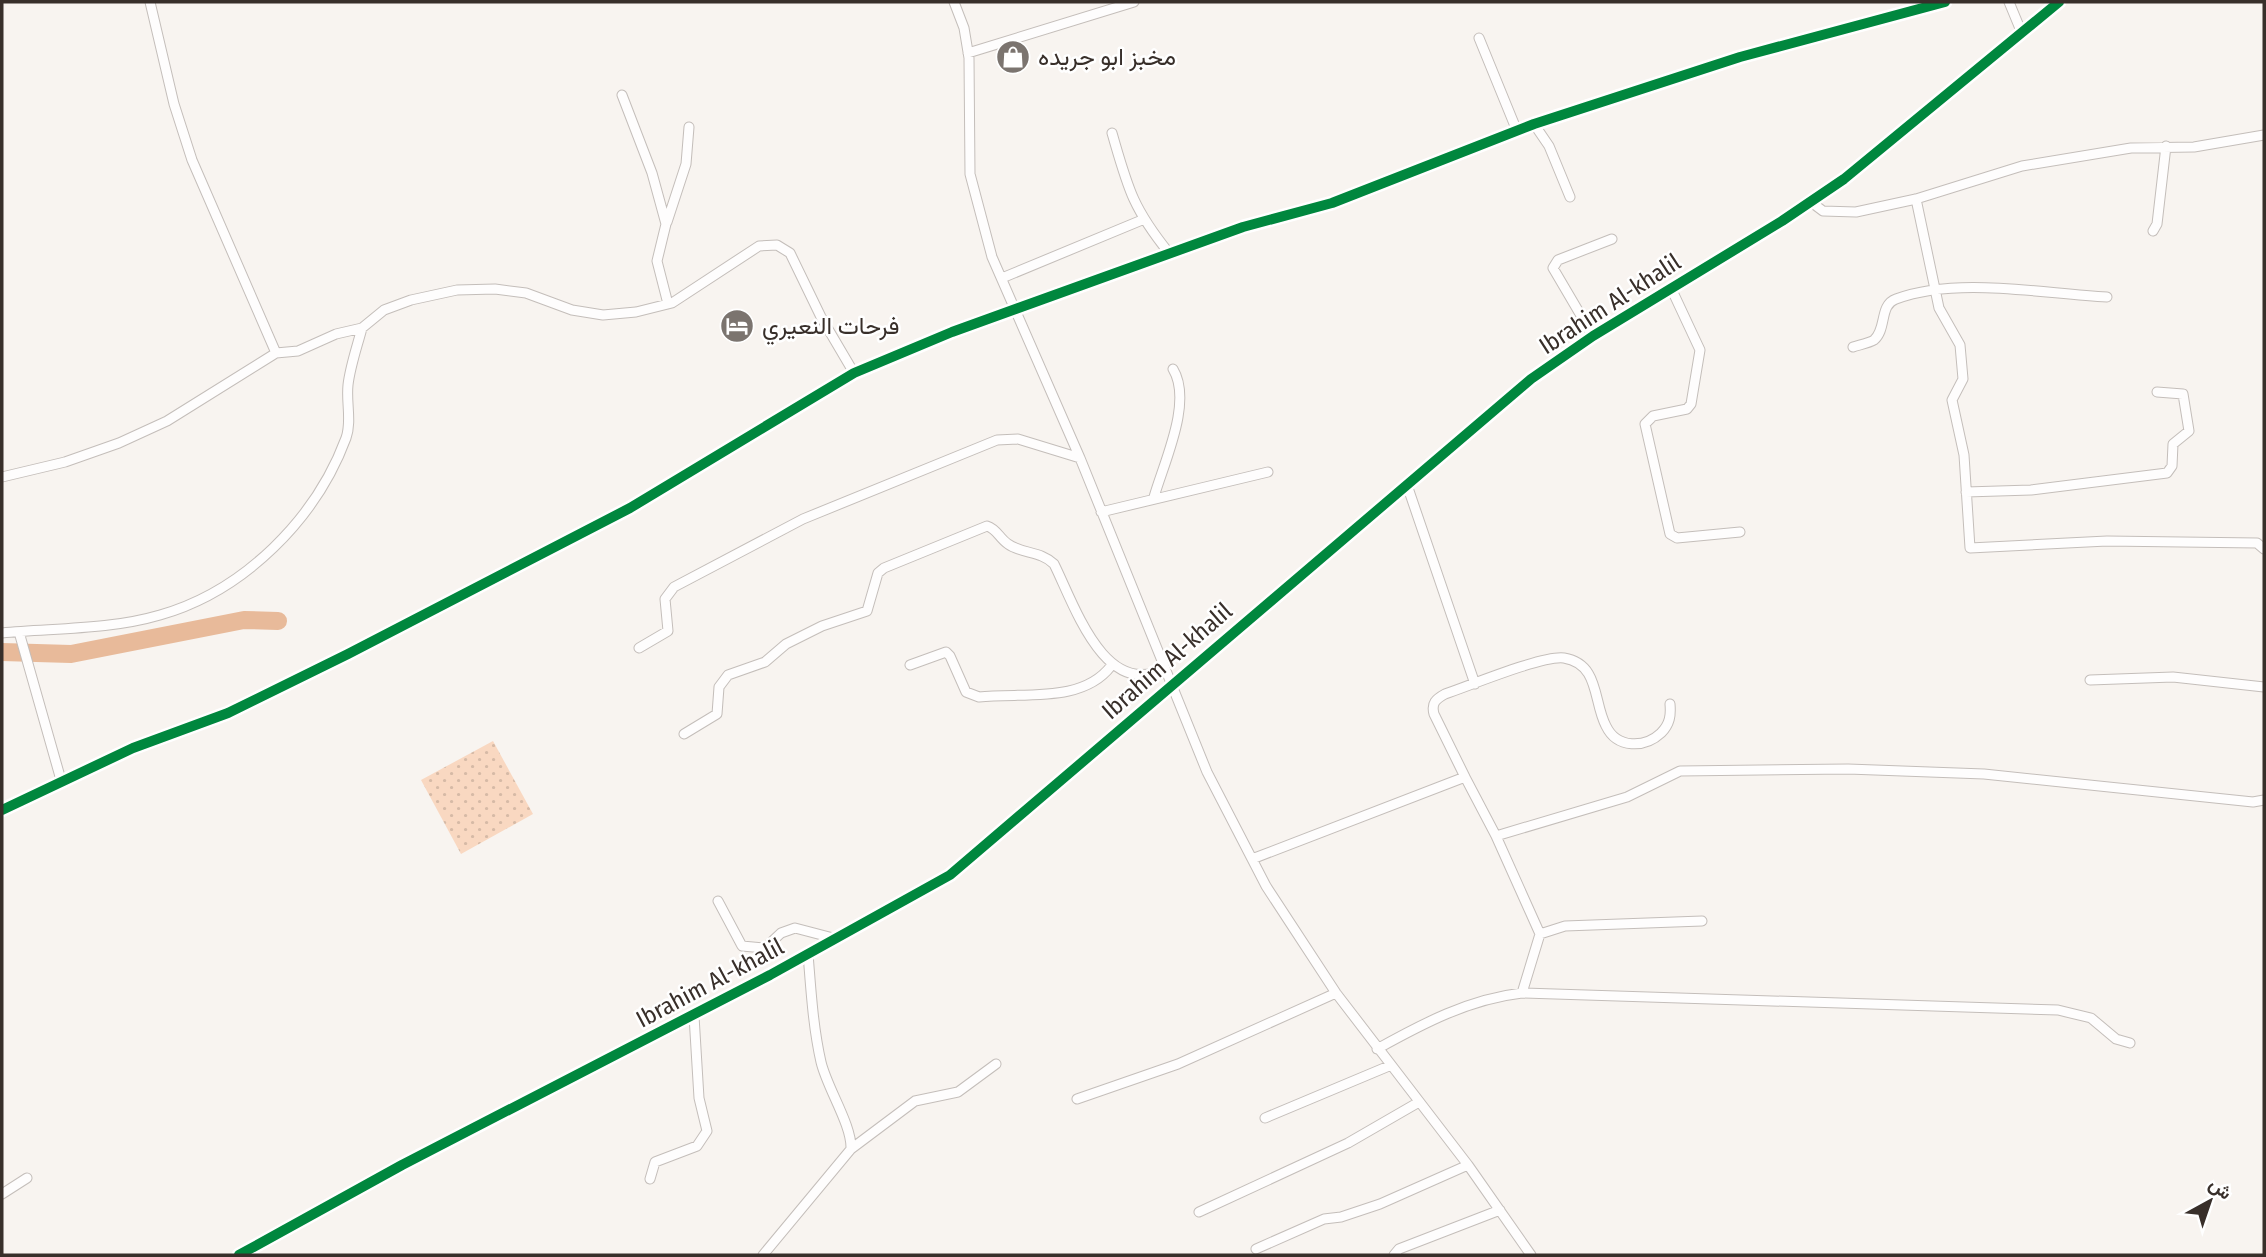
<svg xmlns="http://www.w3.org/2000/svg" width="2266" height="1257" font-family="'Fira Sans Condensed',Vazirmatn,sans-serif">
  <style>
    .grass { fill: url(#grass-dots) }
    .lines { fill: none; stroke-linecap: round; stroke-linejoin: round }
    .river { stroke: #e8ba9a; stroke-width: 18 }
    .minor-casing { stroke: #c4beba; stroke-width: 11 }
    .tertiary-casing { stroke: #c4beba; stroke-width: 13 }
    .minor { stroke: #fefdfd; stroke-width: 9 }
    .tertiary { stroke: #fefdfd; stroke-width: 10 }
    .cycleway-casing { stroke: #fff; stroke-width: 15 }
    .cycleway { stroke: #00873e; stroke-width: 10 }
    .labels { text-anchor: middle; stroke-width: 5; stroke-linejoin: round; paint-order: stroke }
    .poi-label { font-size: 24px; fill: #382f2a; stroke: #fff; text-anchor: start }
    .street-label { font-size: 24px; fill: #382f2a; stroke: #fff }
  </style>
  <defs>
    <pattern id="grass-dots" width="8" height="8" patternUnits="userSpaceOnUse" patternTransform="scale(1.75)"><rect width="8" height="8" fill="#f9d8c1"/><path d="M2 2h.1M6 6h.1" fill="none" stroke="#d6baa6" stroke-width="1.8" stroke-linecap="round"/></pattern>
  </defs>
  <rect width="100%" height="100%" fill="#f8f4f0"/>
  <path class="grass" d="M493 741 533 814 461 854 421 780Z"/>
  <g class="lines">
    <path class="river" d="M2 652 71 654 244 620 278 621"/>
    <g class="minor-casing">
      <path id="minor" d="M150 2 174 104 192 160 276 353
        M954 2 964 28 969 58 970 174 992 257 1080 458 1207 772 1266 886 1336 993 1468 1165 1531 1255
        M2009 2 2021 31
        M1479 38 1517 131
        M968 53 1134 2
        M622 95 652 173 666 224 657 261 668 304
        M1534 124 1549 146 1570 197
        M1112 133C1128 188 1132 207 1169 253
        M1916 199 1939 308 1960 345 1963 379 1952 400 1964 455 1970 548 2107 541 2257 543 2264 549
        M1811 202 1823 211 1856 212 1916 199 2022 166 2131 148 2194 147 2264 135
        M667 222 686 164 689 127
        M2153 231 2157 224 2166 146
        M1002 278 1142 220
        M1671 288 1700 350 1691 404 1687 409 1653 416 1645 424 1670 534 1677 538 1740 532
        M1593 336 1553 268 1558 260 1612 239
        M1853 347C1859 345 1869 343 1874 340 1887 329 1879 305 1896 299 1958 276 2043 294 2107 297
        M2 477 65 462 119 443 167 421 276 353 298 351 336 334 362 328 384 310 411 300 457 290 495 289 526 293 572 310 603 315 636 312 672 303 759 246 777 245 790 253 821 317 854 373
        M1407 485 1475 684
        M1966 492 2031 490 2167 473 2172 466 2173 444 2189 431 2183 394 2157 392
        M1154 497C1164 462 1193 402 1173 369
        M1101 512 1268 472
        M19 632 61 780
        M2 633C54 628 109 630 160 615 244 591 316 519 346 438 352 421 346 403 348 385 350 367 357 347 362 328
        M639 648 668 631 665 599 674 587 803 519 997 440 1018 439 1080 458
        M910 665 946 652 950 656 966 692 979 697C1022 692 1082 704 1111 666
        M2090 680 2173 677 2264 687
        M684 734 717 714 719 687 728 675 765 662 786 644 822 626 867 611 878 573 884 568 987 526C997 529 999 538 1008 544 1022 554 1041 551 1054 564 1074 604 1105 701 1165 668
        M1465 777 1496 836 1627 797 1680 771 1848 769 1984 774 2253 802 2264 800
        M2 810 133 748 228 713 348 654 630 508 854 373 952 332 1243 227 1332 203 1534 124 1740 57 1945 2
        M1496 836 1540 934
        M1252 859 1465 777 1434 714C1431 703 1436 699 1445 694 1469 686 1543 655 1564 658 1600 664 1593 702 1606 726 1617 749 1645 748 1661 733 1670 724 1671 715 1670 704
        M718 901 742 946 765 948 781 933 795 928 837 939
        M1522 993 1540 934 1565 926 1702 921
        M1377 1049C1422 1024 1469 999 1522 993L2058 1010 2091 1018 2116 1039 2130 1043
        M1077 1099 1178 1064 1336 993
        M1265 1118 1389 1066
        M851 1149 915 1101 958 1092 996 1064
        M650 1179 655 1162 697 1146 707 1131 699 1098 694 1016
        M2 1194 27 1178
        M1199 1212 1348 1143 1419 1102
        M1256 1249 1324 1219 1341 1217 1380 1204 1468 1165
        M763 1255 851 1149C852 1125 827 1088 821 1062 813 1027 811 990 808 954
        M1394 1255 1399 1249 1500 1210"/>
    </g>
    <g class="tertiary-casing">
      <path id="tertiary" d="M239 1255 402 1165 770 975 950 875 1531 379 1593 336 1782 221 1844 179 2059 2"/>
    </g>
    <use href="#minor" class="minor"/>
    <use href="#tertiary" class="tertiary"/>
    <g class="cycleway-casing">
      <path id="cycleway" d="M2 810 133 748 228 713 348 654 630 508 854 373 952 332 1243 227 1332 203 1534 124 1740 57 1945 2
        M239 1255 402 1165 770 975 950 875 1531 379 1593 336 1782 221 1844 179 2059 2"/>
    </g>
    <use href="#cycleway" class="cycleway"/>
  </g>
  <defs>
    <g id="shop-disc" transform="scale(1.75)"><circle r="9.5" fill="#7b746f" stroke="#fff"/><path d="M-5-2.5h2.3a2.7 3.5 0 0 1 5.4 0H5L5.5 6h-11ZM-1.5-2.5h3a1.5 2.3 0 0 0-3 0Z" fill="#fff"/></g>
    <g id="hotel-disc" transform="scale(1.75)"><circle r="9.5" fill="#7b746f" stroke="#fff"/><path d="M-6-4.5h1.5V1H6V5H4.5V3h-9V5H-6ZM-4 0a1.8 1.8 0 1 1 3.6 0ZM.5 0V-2.5h3Q6-2.5 6 0Z" fill="#fff"/></g>
  </defs>
  <g fill-rule="evenodd">
    <use href="#shop-disc" x="1013" y="57"/>
    <use href="#hotel-disc" x="737" y="326"/>
  </g>
  <g class="labels">
    <g class="poi-label">
      <text x="1038" y="65">مخبز ابو جريده</text>
      <text x="762" y="334">فرحات النعيري</text>
    </g>
    <g class="street-label">
      <text transform="translate(1610 304) rotate(-33)" y="8">Ibrahim Al-khalil</text>
      <text transform="translate(1167 661) rotate(-41)" y="8">Ibrahim Al-khalil</text>
      <text transform="translate(710 983) rotate(-28)" y="8">Ibrahim Al-khalil</text>
    </g>
  </g>
  <rect width="2266" height="1257" fill="none" stroke="#382f2a" stroke-width="7"/>
  <g transform="translate(2210 1201) rotate(40)" stroke="#ffffff" stroke-width="5" paint-order="stroke">
  <path d="M0-5L12 26L0 18L-12 26Z" fill="#382f2a"/>
  <text y="-10" font-size="19" font-weight="bold" text-anchor="middle" fill="#382f2a">ش</text>
  </g>
</svg>
